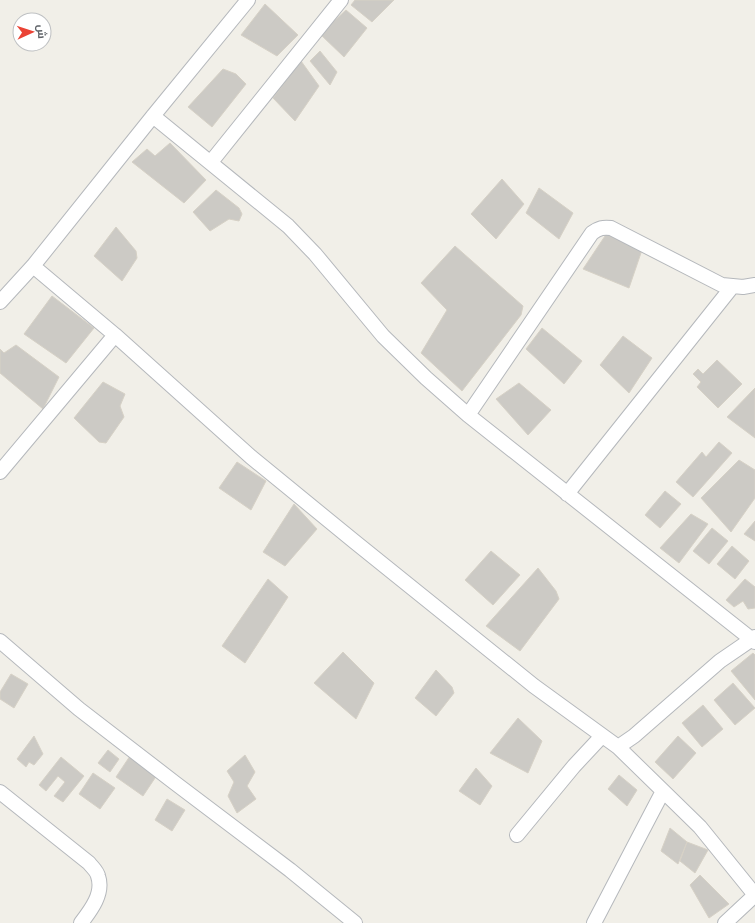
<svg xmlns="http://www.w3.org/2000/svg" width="755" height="923" font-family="'Work Sans',Cairo,sans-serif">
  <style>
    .building { fill: #cccac5; stroke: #d6d1c6 }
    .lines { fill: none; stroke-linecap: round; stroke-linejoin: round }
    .street-casing { stroke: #b5b8bc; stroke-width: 16 }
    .street { stroke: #fff; stroke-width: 14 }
  </style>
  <rect width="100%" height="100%" fill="#f1efe8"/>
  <path class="building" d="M355 0H394L372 22 351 5Z
    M265 4 298 35 277 56 241 35Z
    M346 10 367 28 344 57 320 34Z
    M320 51 337 72 330 85 310 61Z
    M301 61 319 86 295 121 273 98Z
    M223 69 236 74 246 84 212 127 188 107Z
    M170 143 206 180 184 203 132 162 147 149 155 156Z
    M502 179 524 204 496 239 471 214Z
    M539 188 573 213 559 239 526 213Z
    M216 190 239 208 242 214 239 221 229 219 210 231 193 212Z
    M116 227 136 251 137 258 122 281 94 256Z
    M607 233 642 250 629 288 583 269Z
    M455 246 523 306 521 315 462 391 421 353 447 310 421 283Z
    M52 296 94 328 66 363 24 334Z
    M542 328 582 361 564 384 526 349Z
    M623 336 652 358 629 393 600 365Z
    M16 345 59 377 43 409 0 373V349L4 353Z
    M717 360 742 384 718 408 697 387 701 382 693 374 698 369 703 374Z
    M103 382 125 394 120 406 124 417 106 443 99 442 74 418Z
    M519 383 551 410 528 435 496 399Z
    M755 388V438L727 417Z
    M719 442 732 453 693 497 676 482 702 452 706 457Z
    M739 460 755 470V498L731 532 701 498Z
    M237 462 266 481 251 510 219 488Z
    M665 491 681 504 660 528 645 515Z
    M294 504 317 529 285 566 263 552Z
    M691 514 708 524 679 563 660 548Z
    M755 521V541L744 534Z
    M712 528 728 541 709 564 693 551Z
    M732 546 749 561 735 579 717 564Z
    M491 551 520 575 493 605 465 580Z
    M538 568 556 591 559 599 520 651 486 626Z
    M268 579 288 597 245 663 222 646Z
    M745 579 755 587V608L748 609 743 601 734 607 726 600Z
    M343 652 374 683 356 719 314 683Z
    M753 653 755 655V700L731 671Z
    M436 670 452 687 454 693 436 716 415 698Z
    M11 674 28 684 14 708 0 699V692Z
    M733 683 755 708 735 725 714 700Z
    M703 705 723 729 702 747 682 723Z
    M518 718 542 741 528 773 490 753Z
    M34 736 43 754 34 765 29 762 26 767 17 759Z
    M678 736 696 753 673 779 655 762Z
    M108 750 119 759 110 772 98 763Z
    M245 755 255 772 247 786 256 799 237 813 228 796 234 782 227 771Z
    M130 756 157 775 143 796 116 777Z
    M61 757 84 776 63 802 54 796 65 782 58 776 46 791 39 785Z
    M476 768 492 786 480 805 459 791Z
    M93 773 115 788 100 809 79 794Z
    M619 775 637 790 627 806 608 789Z
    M167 799 185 810 172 831 155 820Z
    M670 828 687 842 678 864 661 851Z
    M687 842 708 850 695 873 680 861Z
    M700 875 729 904 709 918 690 885Z"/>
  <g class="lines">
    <g class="street-casing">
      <path id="street" d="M153 116 288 226 315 254 383 336 426 378 468 415 755 642
        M211 162 341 0
        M33 266 115 335 251 457 355 542 534 686 618 747 700 827 755 895
        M0 302 33 266 153 116 248 0
        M468 415 592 233C599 228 603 227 611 228L722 285 743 287 755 285
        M0 472 115 335
        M567 494 732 287
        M0 641 79 709 175 783 290 870 355 923
        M618 747 634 736 720 661 755 637
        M0 792 89 863C92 867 97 871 98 876 104 893 91 910 81 923
        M517 835 574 766 602 736
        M594 923 663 791
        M725 923 755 895"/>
    </g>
    <use href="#street" class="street"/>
  </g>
  <g transform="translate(32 32) rotate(87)"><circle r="19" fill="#ffffff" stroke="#bfc1c3"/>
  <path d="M0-3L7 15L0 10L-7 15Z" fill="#ea4335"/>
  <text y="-6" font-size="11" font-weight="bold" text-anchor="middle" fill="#5f6368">ش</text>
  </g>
</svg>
